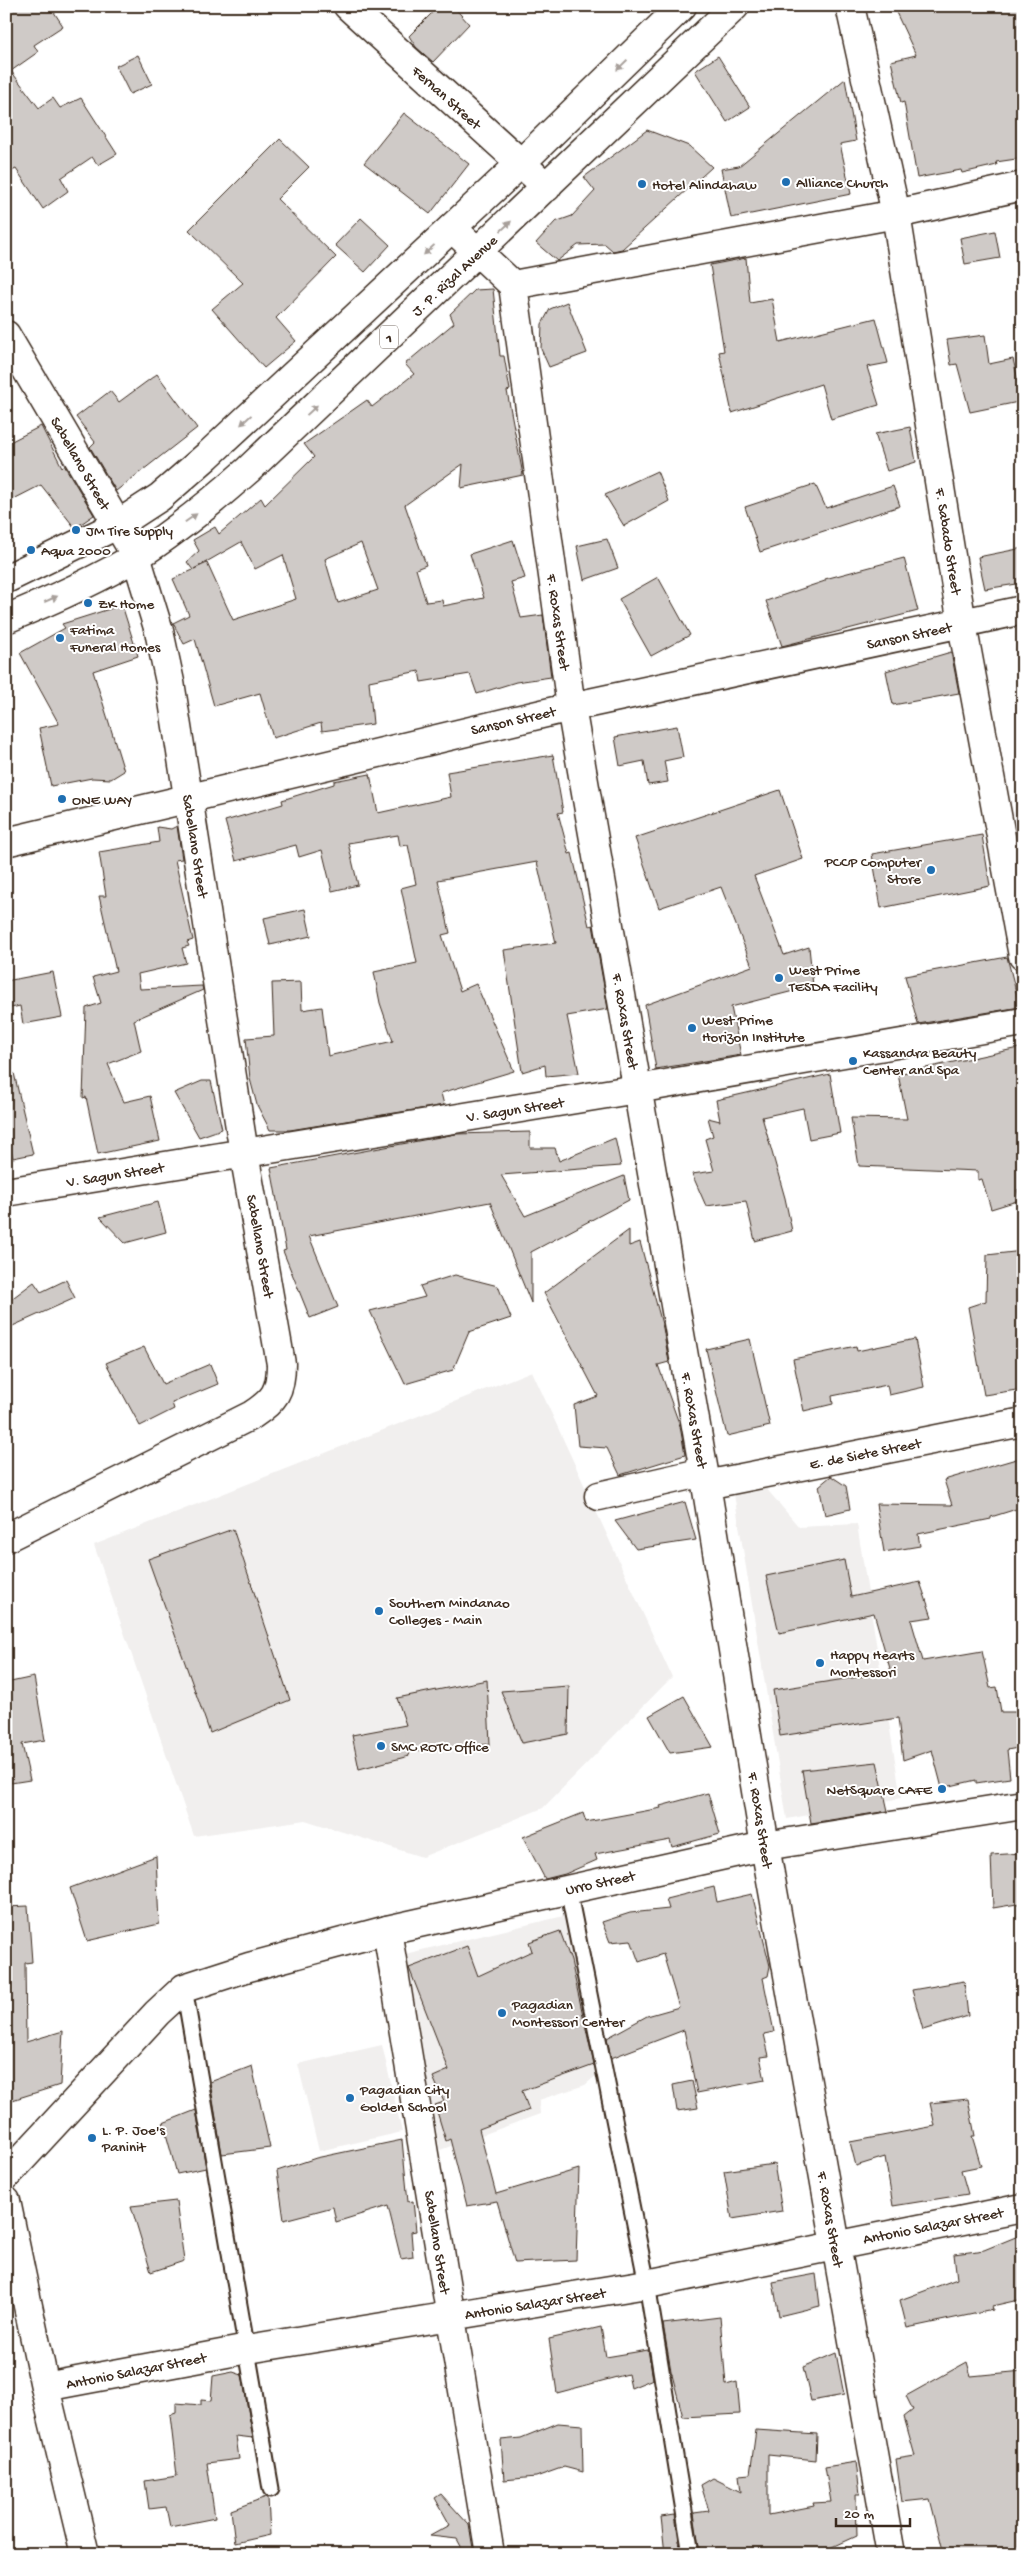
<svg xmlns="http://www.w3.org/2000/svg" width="1029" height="2560" font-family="'Gochi Hand',sans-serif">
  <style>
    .built { fill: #f1efee }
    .building { fill: #cfcac7; stroke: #3b2a1e; fill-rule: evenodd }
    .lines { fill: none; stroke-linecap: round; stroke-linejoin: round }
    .lane-casing { stroke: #3b2a1e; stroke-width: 19 }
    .street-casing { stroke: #3b2a1e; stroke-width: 31 }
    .secondary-casing { stroke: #3b2a1e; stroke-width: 31 }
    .primary-casing { stroke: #3b2a1e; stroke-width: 31 }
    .lane { stroke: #fff; stroke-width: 15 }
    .street { stroke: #fff; stroke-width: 28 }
    .secondary { stroke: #fff; stroke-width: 28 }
    .primary { stroke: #fff; stroke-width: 28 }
    .oneway { fill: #a79f9a }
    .poi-dot { fill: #1f6fb2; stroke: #fff; stroke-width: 2 }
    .labels { text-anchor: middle; stroke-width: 4; stroke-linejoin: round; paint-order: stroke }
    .shield { fill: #fff; stroke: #766a62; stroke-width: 1 }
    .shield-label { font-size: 14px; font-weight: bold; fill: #3b2a1e }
    .street-label { font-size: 15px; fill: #3b2a1e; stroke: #fff }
    .poi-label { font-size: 15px; fill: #3b2a1e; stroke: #fff; text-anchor: start }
  </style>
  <rect width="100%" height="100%" fill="#fff"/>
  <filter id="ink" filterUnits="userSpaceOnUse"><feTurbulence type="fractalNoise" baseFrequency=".02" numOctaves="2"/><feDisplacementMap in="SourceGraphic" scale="10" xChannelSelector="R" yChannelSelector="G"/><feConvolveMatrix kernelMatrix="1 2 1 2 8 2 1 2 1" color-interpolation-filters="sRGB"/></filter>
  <g filter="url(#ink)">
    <path class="built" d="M532 1371 672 1677 543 1808 422 1857 305 1820 194 1836 94 1545Z
      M765 1487 799 1527 857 1524 901 1798 787 1819 734 1494Z
      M572 1914 599 2073 585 2085 539 2100 540 2114 440 2150 405 1954Z
      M382 2045 402 2132 319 2151 298 2064Z"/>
    <path class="building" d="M6 6H50L63 26 34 45 38 52 11 71 39 108 53 98 60 108 81 98 117 154 98 165 92 157 61 178 68 191 43 209 16 169 6 174Z
      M439 6H453L469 24 433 62 416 47 409 36Z
      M893 6H1023V158L996 162 997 165 962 173 961 170 917 178 904 102 901 103 891 61 916 55Z
      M138 55 152 84 130 94 116 66Z
      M718 56 750 107 727 122 695 71Z
      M845 79 856 141 840 144 851 194 731 218 721 169 739 166Z
      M404 113 469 164 430 214 364 163Z
      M647 130 689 146 712 167 622 249 613 251 605 244 578 245 557 261 536 243 555 222 572 216 595 191 584 177Z
      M280 139 309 167 277 199 336 257 276 318 296 341 264 368 212 309 243 283 189 230Z
      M361 218 390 245 365 272 335 245Z
      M995 231 1000 258 965 264 960 238Z
      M746 258 750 303 772 299 780 342 876 318 888 363 867 367 879 405 831 419 821 384 732 413 719 352 724 351 710 265Z
      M493 289 500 356H504L510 390 507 391 523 475 461 488 463 464 405 505 426 565 416 569 426 602 442 600 443 606 484 598 470 554 513 540 525 578 511 582 521 618 543 615 551 677 516 682 477 694 470 674 421 682 419 671 369 681 373 724 322 731 321 723 273 738 260 693 214 706 195 639 184 644 173 623 189 615 173 579 193 570 187 562 199 551 193 540 215 527 219 534 261 498 265 505 314 457 304 444 367 400 372 407 414 374 405 364 454 323 450 314 475 290ZM241 542 255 569 283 555 296 599 233 620 207 563 194 569ZM361 543 378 590 338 603 325 559Z
      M567 302 587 353 549 367 541 349 542 324 550 309Z
      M985 335 989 364 1013 359 1023 401 970 412 957 364 951 365 947 340Z
      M157 374 197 428 116 491 90 447 95 442 76 417 110 391 119 402Z
      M41 426 62 467 64 465 94 515 75 528 41 485 6 503V444Z
      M910 427 916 462 887 471 875 434Z
      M657 471 669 501 624 526 605 495Z
      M815 484 826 508 893 486 900 506 760 552 745 507Z
      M607 539 618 568 584 580 577 546Z
      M1023 548V583L985 589 978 557Z
      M904 558 918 611 782 646 766 601 825 581V579Z
      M658 577 690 635 651 656 619 599Z
      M122 605 138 656 93 671 124 771 111 779 92 778 51 786 39 728 59 724 20 653 65 628 62 624Z
      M951 652 959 693 893 705 886 671Z
      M677 726 683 757 664 761 668 782 648 785 644 761 620 766 615 737Z
      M553 755 563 812 558 813 569 854 572 853 589 926 593 925 608 1009 567 1016 579 1073 546 1076 545 1065 522 1072 504 950 556 943 537 862 438 880 450 933 442 935 460 991 476 984 514 1071 441 1093 444 1105 290 1130H270L257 1105 250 1079 246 1038 274 1036 272 983 301 982 302 1010 322 1007 328 1056 393 1041 380 1003 374 972 417 963 401 888 416 884 408 845 400 846 398 835 348 843 358 885 332 891 322 850 299 857 296 845 236 861 225 821 283 804 282 800 334 784V781L370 774 378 813 451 797 447 772Z
      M780 790 803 859 754 876 784 955 809 947 813 986 731 1007 741 1055 656 1069 645 1005 752 966 721 887 659 908 635 838Z
      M177 826 182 859 175 860 193 940 187 942 189 946 182 948 186 963 138 974 140 989 202 986 203 990 134 1020 141 1051 108 1064 124 1102 150 1096 160 1141 98 1154 86 1097 83 1098 86 1008 101 1003 93 977 116 971 99 896H106L99 852 159 842 157 827 171 829Z
      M982 835 990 886 881 908 872 854Z
      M305 909 311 936 270 945 264 918Z
      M1007 957 1020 1007 918 1024 905 976Z
      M53 972 62 1017 23 1024 20 1006 6 1009V981Z
      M1023 1047V1108L1018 1109 1023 1129V1188L1017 1190 1020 1200 991 1209 982 1179 978 1180V1171L859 1166 851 1118 907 1119 898 1074Z
      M14 1073 33 1154 13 1158 10 1147 6 1148V1074Z
      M830 1074 840 1133 809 1139 803 1108 762 1117 785 1198 792 1231 755 1241 746 1201 706 1206 692 1174 714 1171 705 1139 713 1136 708 1118 720 1121 716 1100Z
      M202 1081H211L222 1129 199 1137 174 1093Z
      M530 1132V1148H555L559 1161 615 1138 621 1166 501 1175 525 1216 624 1176 629 1200 531 1252V1303L490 1202 309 1236 338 1307 310 1318 283 1251 286 1250 271 1168 456 1134Z
      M158 1202 166 1232 125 1243 100 1217Z
      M629 1230V1246L640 1242 663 1328 669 1362 658 1365 680 1426 685 1455 620 1475 607 1448 578 1446 574 1405 598 1396 544 1293Z
      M1023 1251V1389L984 1395 968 1307 986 1301 987 1255Z
      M455 1275 498 1286 511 1318 469 1332 453 1370 405 1384 370 1311 425 1297 420 1286Z
      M66 1280 75 1298 6 1329V1303L34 1282 41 1292Z
      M750 1339 770 1426 727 1436 706 1349Z
      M915 1339 924 1387 889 1395 887 1385 832 1396 833 1404 804 1411 793 1359 856 1346 857 1351Z
      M144 1347 163 1384 210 1364 218 1384 172 1403 174 1409 140 1426 106 1363Z
      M1023 1457V1507L991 1517V1519L918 1534 920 1546 884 1552 876 1504 952 1505 944 1480Z
      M831 1476 846 1486 850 1509 825 1515 819 1486Z
      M685 1502 696 1540 636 1549 615 1521Z
      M233 1529 290 1700 210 1733 148 1559Z
      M844 1560 851 1597 920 1582 932 1617 911 1620 923 1661 982 1651 990 1688 997 1687 1001 1712H1023V1747L1007 1750 1010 1778 976 1783V1780L942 1788 932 1750 903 1760 898 1718 780 1736 773 1690 891 1672 874 1613 779 1633 766 1576Z
      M34 1677 45 1740 22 1744 30 1780 11 1783 6 1762V1683Z
      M487 1680 490 1744 408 1752 409 1756 359 1769 352 1735 406 1725 397 1698Z
      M569 1686 568 1734 522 1743 501 1691Z
      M684 1696 713 1747 670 1753 649 1716Z
      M877 1762 888 1811 811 1823 802 1770Z
      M708 1793 720 1834 672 1847 670 1840 595 1854 597 1860 565 1874 545 1879 523 1837 583 1813 586 1822 661 1808 660 1806Z
      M1023 1853V1903L993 1908 991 1855Z
      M156 1856 159 1924 87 1941 70 1888Z
      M714 1887 717 1902 752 1894 770 1966 768 1976 763 1978 774 2032 764 2034 769 2056 760 2057 765 2080 697 2093 684 2030 611 2058 607 2038 647 2016 679 2007 663 1954 639 1962 631 1940 610 1942 602 1922 630 1913 669 1909 666 1899Z
      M28 1906 32 1962 25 1963 26 2042 63 2031 60 2085 6 2102V1907Z
      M560 1931 571 1961 594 2065 522 2091 529 2110 479 2129 496 2194 579 2169 576 2260 515 2263 497 2201 467 2206 450 2139 446 2141 435 2105 444 2102 433 2077 449 2070 409 1968 467 1946 478 1976 532 1951 529 1942Z
      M964 1981 968 2016 923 2030 912 1990Z
      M252 2066 270 2148 222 2154 210 2082Z
      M692 2081 698 2108 677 2111 673 2085Z
      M968 2099 975 2136H972L981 2166 961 2170 968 2194 893 2206 885 2157 856 2166 850 2142 935 2126 930 2103Z
      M196 2110 206 2168 177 2174 163 2123Z
      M402 2140 408 2202 413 2201 416 2231 411 2232 413 2257 401 2259 388 2206 336 2222 333 2207 284 2220 277 2171 316 2158Z
      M774 2164 782 2211 732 2219 724 2171Z
      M176 2201 184 2261 151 2272 131 2206Z
      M1023 2234V2299L992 2306 993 2310 907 2328 900 2300 957 2279 954 2254 984 2250Z
      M816 2274 820 2306 779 2316 773 2282Z
      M720 2317 726 2385 737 2382 740 2414 683 2417 671 2371 663 2324Z
      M601 2327 606 2357 648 2350 653 2379 631 2388 628 2374 557 2393 549 2339Z
      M836 2353 844 2395 811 2401 803 2367Z
      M967 2362 971 2376 1023 2371V2554H944L930 2499 902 2502 896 2459 915 2456 904 2417 913 2410 906 2396Z
      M233 2372 242 2375 253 2438 236 2436 239 2459 207 2463 215 2518 170 2527 166 2507 149 2509 145 2481 177 2476 170 2415 176 2413V2403L201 2405V2400L211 2401 213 2376Z
      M558 2423 582 2425 583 2472 564 2467 536 2477 504 2480 501 2440 521 2438Z
      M756 2430 817 2434 816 2460 768 2455V2515L814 2506 813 2503 831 2502 825 2467 856 2462 860 2494H856L857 2536 824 2551 805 2554H700L694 2513 709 2511 701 2485 713 2478 741 2492 739 2475 750 2474Z
      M441 2494 469 2525 474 2554H465L457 2539 430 2536 450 2525 435 2498Z
      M266 2497 268 2498 270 2535 235 2543 231 2510Z
      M675 2515 681 2554H665L661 2517Z"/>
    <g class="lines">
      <g class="lane-casing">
        <path id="lane" d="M568 1889 647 2284 691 2554
          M184 1988 271 2489"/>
      </g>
      <g class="street-casing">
        <path id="street" d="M348 6 547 187
          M850 6 896 214 962 624 1023 956
          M452 228 513 285
          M513 285 571 707 704 1472 765 1846 891 2554
          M513 285 896 214 1023 186
          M6 335 136 556 159 631 170 682 244 1153 281 1364C281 1391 275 1400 252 1415L6 1538
          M6 842 571 707 1023 610
          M6 1192 637 1089 1023 1022
          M706 1485 1023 1422
          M599 1496 704 1472
          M387 1930 490 2554
          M6 2201 45 2387 85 2554
          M45 2387 248 2349 647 2284 1023 2208"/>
      </g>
      <g class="secondary-casing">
        <path id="secondary" d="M6 2176 157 2013 184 1988 249 1967 387 1930 765 1846 1023 1805"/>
      </g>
      <g class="primary-casing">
        <path id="primary" d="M6 579 117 525 160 497 207 456 520 164 682 6
          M6 619C50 601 96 581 137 556 177 531 213 501 248 470L735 6"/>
      </g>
      <use href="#lane" class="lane"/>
      <use href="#street" class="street"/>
      <use href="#secondary" class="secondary"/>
      <use href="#primary" class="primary"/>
    </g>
    <defs><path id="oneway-solid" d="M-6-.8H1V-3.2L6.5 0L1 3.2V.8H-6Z" transform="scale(1.25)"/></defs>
    <g class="oneway">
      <use href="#oneway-solid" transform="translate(622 65) rotate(136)"/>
      <use href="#oneway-solid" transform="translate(506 226) rotate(-43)"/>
      <use href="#oneway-solid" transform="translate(429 250) rotate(137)"/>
      <use href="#oneway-solid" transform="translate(312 410) rotate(-43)"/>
      <use href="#oneway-solid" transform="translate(246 420) rotate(137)"/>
      <use href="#oneway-solid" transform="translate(191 518) rotate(-35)"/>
      <use href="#oneway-solid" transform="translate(51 599) rotate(-24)"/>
    </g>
  </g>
  <g class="poi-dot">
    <circle cx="786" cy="182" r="5"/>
    <circle cx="642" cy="184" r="5"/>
    <circle cx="76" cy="530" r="5"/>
    <circle cx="31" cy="550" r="5"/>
    <circle cx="88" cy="603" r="5"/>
    <circle cx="60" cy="638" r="5"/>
    <circle cx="62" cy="799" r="5"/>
    <circle cx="931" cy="870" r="5"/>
    <circle cx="779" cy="978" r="5"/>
    <circle cx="692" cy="1028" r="5"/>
    <circle cx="853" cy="1061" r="5"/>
    <circle cx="379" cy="1611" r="5"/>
    <circle cx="820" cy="1663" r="5"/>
    <circle cx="381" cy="1746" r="5"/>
    <circle cx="942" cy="1789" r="5"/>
    <circle cx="502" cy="2013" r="5"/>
    <circle cx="350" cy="2098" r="5"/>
    <circle cx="92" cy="2138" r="5"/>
  </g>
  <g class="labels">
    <rect class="shield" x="380" y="325.5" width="18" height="23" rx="4"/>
    <g class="shield-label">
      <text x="389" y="342">1</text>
    </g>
    <g class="street-label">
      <text transform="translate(447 97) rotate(42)" y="5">Fernan Street</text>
      <text transform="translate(454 275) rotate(-43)" y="5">J. P. Rizal Avenue</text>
      <text transform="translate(81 463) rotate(60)" y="5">Sabellano Street</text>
      <text transform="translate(949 541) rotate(81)" y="5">F. Sabado Street</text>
      <text transform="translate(559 622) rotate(82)" y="5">F. Roxas Street</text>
      <text transform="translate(909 635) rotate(-12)" y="5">Sanson Street</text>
      <text transform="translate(513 720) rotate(-13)" y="5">Sanson Street</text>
      <text transform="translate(196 846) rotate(81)" y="5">Sabellano Street</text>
      <text transform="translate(626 1021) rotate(80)" y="5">F. Roxas Street</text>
      <text transform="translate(515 1109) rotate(-9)" y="5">V. Sagun Street</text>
      <text transform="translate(115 1174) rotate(-9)" y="5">V. Sagun Street</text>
      <text transform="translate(261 1246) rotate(80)" y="5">Sabellano Street</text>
      <text transform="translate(695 1420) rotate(80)" y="5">F. Roxas Street</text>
      <text transform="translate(865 1453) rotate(-11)" y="5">E. de Siete Street</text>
      <text transform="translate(761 1820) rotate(81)" y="5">F. Roxas Street</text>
      <text transform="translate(600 1882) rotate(-12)" y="5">Urro Street</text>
      <text transform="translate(831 2219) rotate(80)" y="5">F. Roxas Street</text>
      <text transform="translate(933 2225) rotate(-11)" y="5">Antonio Salazar Street</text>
      <text transform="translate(438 2242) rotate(81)" y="5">Sabellano Street</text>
      <text transform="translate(535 2303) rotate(-9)" y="5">Antonio Salazar Street</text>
      <text transform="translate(136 2370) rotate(-11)" y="5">Antonio Salazar Street</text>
    </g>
    <g class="poi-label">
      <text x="796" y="187">Alliance Church</text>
      <text x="652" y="189">Hotel Alindahaw</text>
      <text x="86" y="535">JM Tire Supply</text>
      <text x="41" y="555">Aqua 2000</text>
      <text x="98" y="608">ZK Home</text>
      <text x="70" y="634">Fatima<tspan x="70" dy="17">Funeral Homes</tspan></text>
      <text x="72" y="804">ONE WAY</text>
      <text x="921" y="866" text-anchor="end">PCCP Computer<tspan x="921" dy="17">Store</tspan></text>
      <text x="789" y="974">West Prime<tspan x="789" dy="17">TESDA Facility</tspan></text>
      <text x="702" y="1024">West Prime<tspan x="702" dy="17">Horizon Institute</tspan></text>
      <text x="863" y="1057">Kassandra Beauty<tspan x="863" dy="17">Center and Spa</tspan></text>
      <text x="389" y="1607">Southern Mindanao<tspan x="389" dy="17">Colleges - Main</tspan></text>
      <text x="830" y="1659">Happy Hearts<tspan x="830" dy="17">Montessori</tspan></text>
      <text x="391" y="1751">SMC ROTC Office</text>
      <text x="932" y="1794" text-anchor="end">NetSquare CAFE</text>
      <text x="512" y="2009">Pagadian<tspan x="512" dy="17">Montessori Center</tspan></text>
      <text x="360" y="2094">Pagadian City<tspan x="360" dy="17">Golden School</tspan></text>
      <text x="102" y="2134">L. P. Joe's<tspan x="102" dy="17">Paninit</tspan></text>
    </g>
  </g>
  <rect width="1029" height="2560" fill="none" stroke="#fff" stroke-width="25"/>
  <rect x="12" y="12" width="1004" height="2535" fill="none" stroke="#3b2a1e" stroke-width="2" filter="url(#ink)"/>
  <path d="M836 2518v8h74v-8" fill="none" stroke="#3b2a1e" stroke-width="2.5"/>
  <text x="844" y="2518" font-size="15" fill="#3b2a1e" stroke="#ffffff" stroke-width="4" paint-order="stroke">20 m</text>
</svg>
